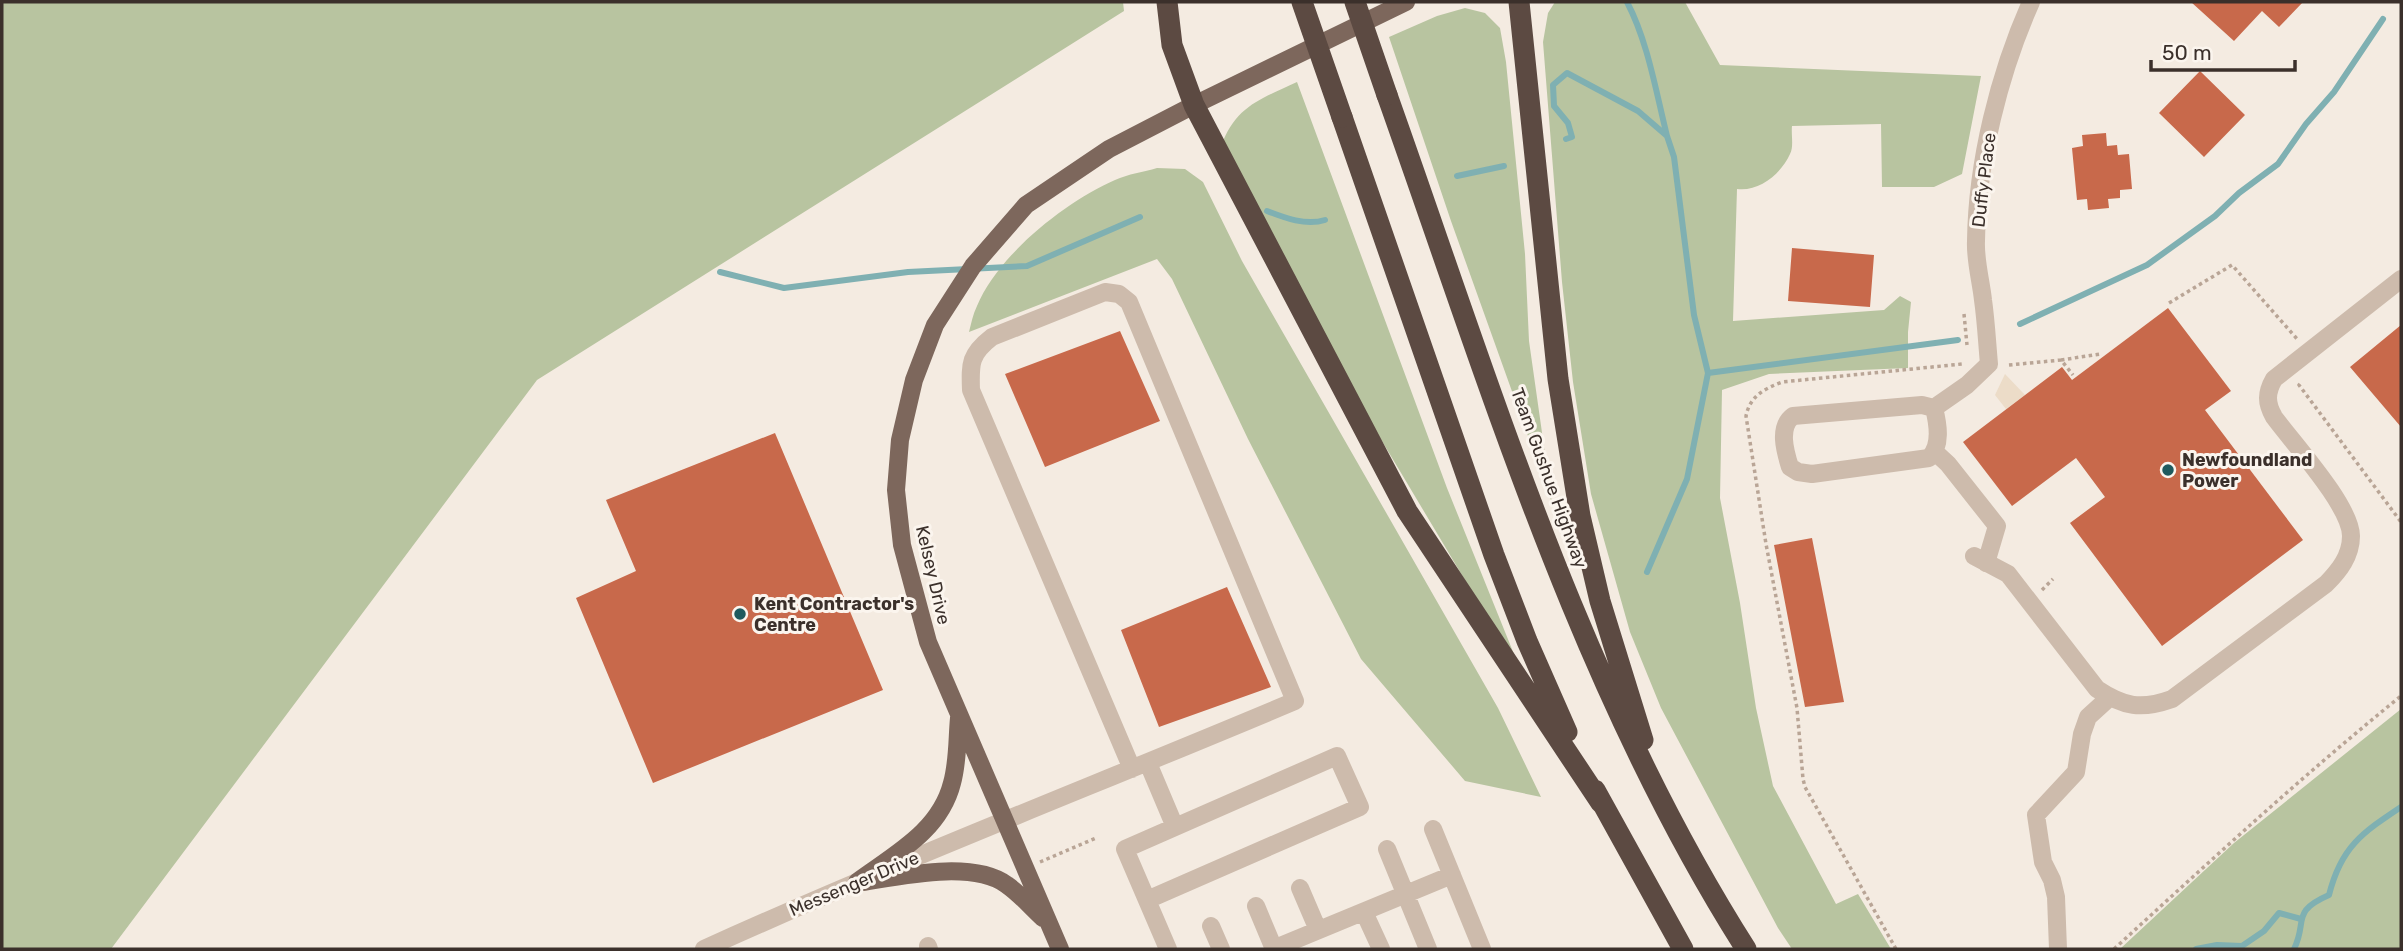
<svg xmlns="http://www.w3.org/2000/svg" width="2403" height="951" font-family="Rubik,sans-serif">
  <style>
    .green { fill: #b8c4a0 }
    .plaza { fill: #ecdcc8 }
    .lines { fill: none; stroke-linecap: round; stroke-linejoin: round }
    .stream { stroke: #7fb0b2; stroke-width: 6 }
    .building { fill: #c8694b }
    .path { stroke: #b9a596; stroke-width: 3.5; stroke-dasharray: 3.5 3.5; stroke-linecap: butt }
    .minor { stroke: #cdbbac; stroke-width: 18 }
    .major { stroke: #7d675c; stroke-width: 18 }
    .highway { stroke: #5c4a42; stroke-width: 21 }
    .highway-bridge { stroke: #5c4a42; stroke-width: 21 }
    .poi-dot { fill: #1f5a5e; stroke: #fbf5ee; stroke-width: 2.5 }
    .labels { text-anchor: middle; stroke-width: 6; stroke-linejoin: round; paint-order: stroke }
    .street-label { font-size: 18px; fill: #3b302b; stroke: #fbf5ee }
    .poi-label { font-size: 18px; font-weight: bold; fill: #3b302b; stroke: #fbf5ee; text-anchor: start }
  </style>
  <rect width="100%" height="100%" fill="#f4ebe1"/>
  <path class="green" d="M2 2H1123L1124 11 537 380 111 949H2Z
    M1555 2H1685L1720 65 1981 76 1962 174 1934 187H1882L1881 124 1792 126C1791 134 1794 147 1790 154 1781 174 1759 192 1737 189L1733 321 1884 310 1900 296 1911 302 1908 332V368L1769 374 1722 390 1720 498 1740 603 1756 708 1773 786 1836 904 1858 894 1891 949H1792L1778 928 1661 708 1630 632 1591 494 1573 382 1562 282 1543 42 1548 13Z
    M1465 8 1485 13 1500 28 1506 62 1525 254 1529 341 1552 503 1451 221 1389 37 1437 16Z
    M1297 82 1447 488 1524 679 1376 431 1221 147C1235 106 1261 99 1297 82Z
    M1157 168 1185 169 1203 182 1242 261 1498 708 1541 797 1465 781 1361 659 1248 439 1172 279 1157 259 969 332C971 324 973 314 977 306 998 255 1065 202 1115 180 1128 174 1144 172 1157 168Z
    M2401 709V949H2120L2234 843Z"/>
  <path class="plaza" d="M2005 374 2025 395 2006 409 1995 395Z"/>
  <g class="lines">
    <path class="stream" d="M1627 2C1648 42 1656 92 1667 136
      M1566 139 1572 137 1568 123 1554 106 1553 85 1567 73 1638 111 1667 136 1674 157 1694 315 1708 373
      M1457 176 1504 166
      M1267 211C1285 218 1306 226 1325 220
      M720 272 784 288 908 272 1027 266 1140 217
      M2020 324 2147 265 2215 216 2239 193 2278 164 2306 124 2334 92 2383 19
      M1647 572 1687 479 1708 373 1958 340
      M2196 949 2217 945 2242 946 2264 931 2279 913 2301 919
      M2294 949C2308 921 2290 912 2329 895 2341 847 2362 833 2401 807"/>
  </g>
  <path class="building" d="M2191 2H2303L2279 27 2262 11 2234 41Z
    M2200 71 2245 115 2204 157 2159 113Z
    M2106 133 2107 146 2117 145 2118 155 2129 154 2132 189 2120 190V198L2108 199 2109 208 2088 210 2087 199 2077 200 2072 148 2083 146 2082 135Z
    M1792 248 1874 255 1870 307 1788 301Z
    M2168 308 2231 391 2205 410 2303 540 2162 646 2070 523 2105 497 2076 458 2012 506 1963 442 2062 367 2072 380Z
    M2401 325V427L2350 367Z
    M1120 331 1160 421 1045 467 1005 374Z
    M775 433 883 690 653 783 576 598 636 571 606 500Z
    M1812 538 1844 702 1805 707 1774 545Z
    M1227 587 1271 687 1159 727 1121 630Z"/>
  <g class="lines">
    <path class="path" d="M2169 303 2232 265 2298 340
      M1964 314 1967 345
      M2061 360 2100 354
      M2009 365 2061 360 2073 375
      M2300 384 2299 385 2401 522
      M2042 590 2053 579
      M1040 862 1096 838
      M1896 949 1805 787 1803 779 1797 708 1766 544 1746 416C1750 396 1764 389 1782 382L1962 364
      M2114 949C2208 863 2302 776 2401 696"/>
    <path class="minor" d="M1934 408C1938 424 1942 446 1929 458L1812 474 1798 472 1790 467C1785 451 1778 427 1793 416L1922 405 1934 408 1967 385 1989 364C1987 342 1986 321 1983 300 1981 281 1975 260 1976 241 1977 162 1999 74 2031 2
      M1935 452 1948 464 1997 526 1986 563
      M1974 556 2008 574 2097 689C2124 707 2141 710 2172 699L2326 584C2339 571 2351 556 2351 536 2351 506 2293 443 2274 417 2266 403 2266 393 2274 379L2401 279
      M1148 763 1175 827
      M1433 829 1482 949
      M1387 849 1428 949
      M1300 888 1318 930
      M1147 900 1360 807 1337 756 1125 849 1168 949
      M1256 906 1274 949
      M1364 912 1381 949
      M1211 926 1221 949
      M928 946 929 949
      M704 949C898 861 1098 784 1295 701L1129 302 1119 294 1105 292 992 337C970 354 970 363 971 390L1132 769
      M1273 949 1452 875
      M2058 949 2056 897 2052 880 2043 862 2036 815 2076 772 2082 734 2088 717 2110 697"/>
    <path class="major" d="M857 882C895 854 940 831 952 783 958 762 957 739 959 718
      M857 883C897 877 972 859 1007 885 1020 894 1031 907 1043 918
      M1060 949 928 642 902 545 896 490 900 440 914 380 935 325 973 266 1026 205 1109 149 1194 105 1406 2"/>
    <path class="highway" d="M1167 2 1172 45 1194 105 1407 511 1601 803
      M1519 2 1558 379 1580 516 1600 601 1643 740
      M1387 95C1490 384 1580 688 1746 949
      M1342 117 1494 555 1527 641 1567 732
      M1595 790 1683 949"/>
    <path class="highway-bridge" d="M1302 2 1342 117
      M1355 2 1387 95"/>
  </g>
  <g class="poi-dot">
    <circle cx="2168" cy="470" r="7"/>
    <circle cx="740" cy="614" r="7"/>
  </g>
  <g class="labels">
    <g class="street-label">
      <text transform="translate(1984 180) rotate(-83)" y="6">Duffy Place</text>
      <text transform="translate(1549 478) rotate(70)" y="6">Team Gushue Highway</text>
      <text transform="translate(933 575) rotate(77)" y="6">Kelsey Drive</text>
      <text transform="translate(854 884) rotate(-23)" y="6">Messenger Drive</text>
    </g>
    <g class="poi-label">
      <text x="2182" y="466">Newfoundland<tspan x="2182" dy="21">Power</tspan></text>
      <text x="754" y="610">Kent Contractor's<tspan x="754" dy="21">Centre</tspan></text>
    </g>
  </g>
  <rect width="2403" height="951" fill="none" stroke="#3b302b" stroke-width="7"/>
  <path d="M2151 60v10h144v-10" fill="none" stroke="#3b302b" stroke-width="3.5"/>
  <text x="2162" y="60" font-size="21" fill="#3b302b" stroke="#fbf5ee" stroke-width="5" paint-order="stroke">50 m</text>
</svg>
